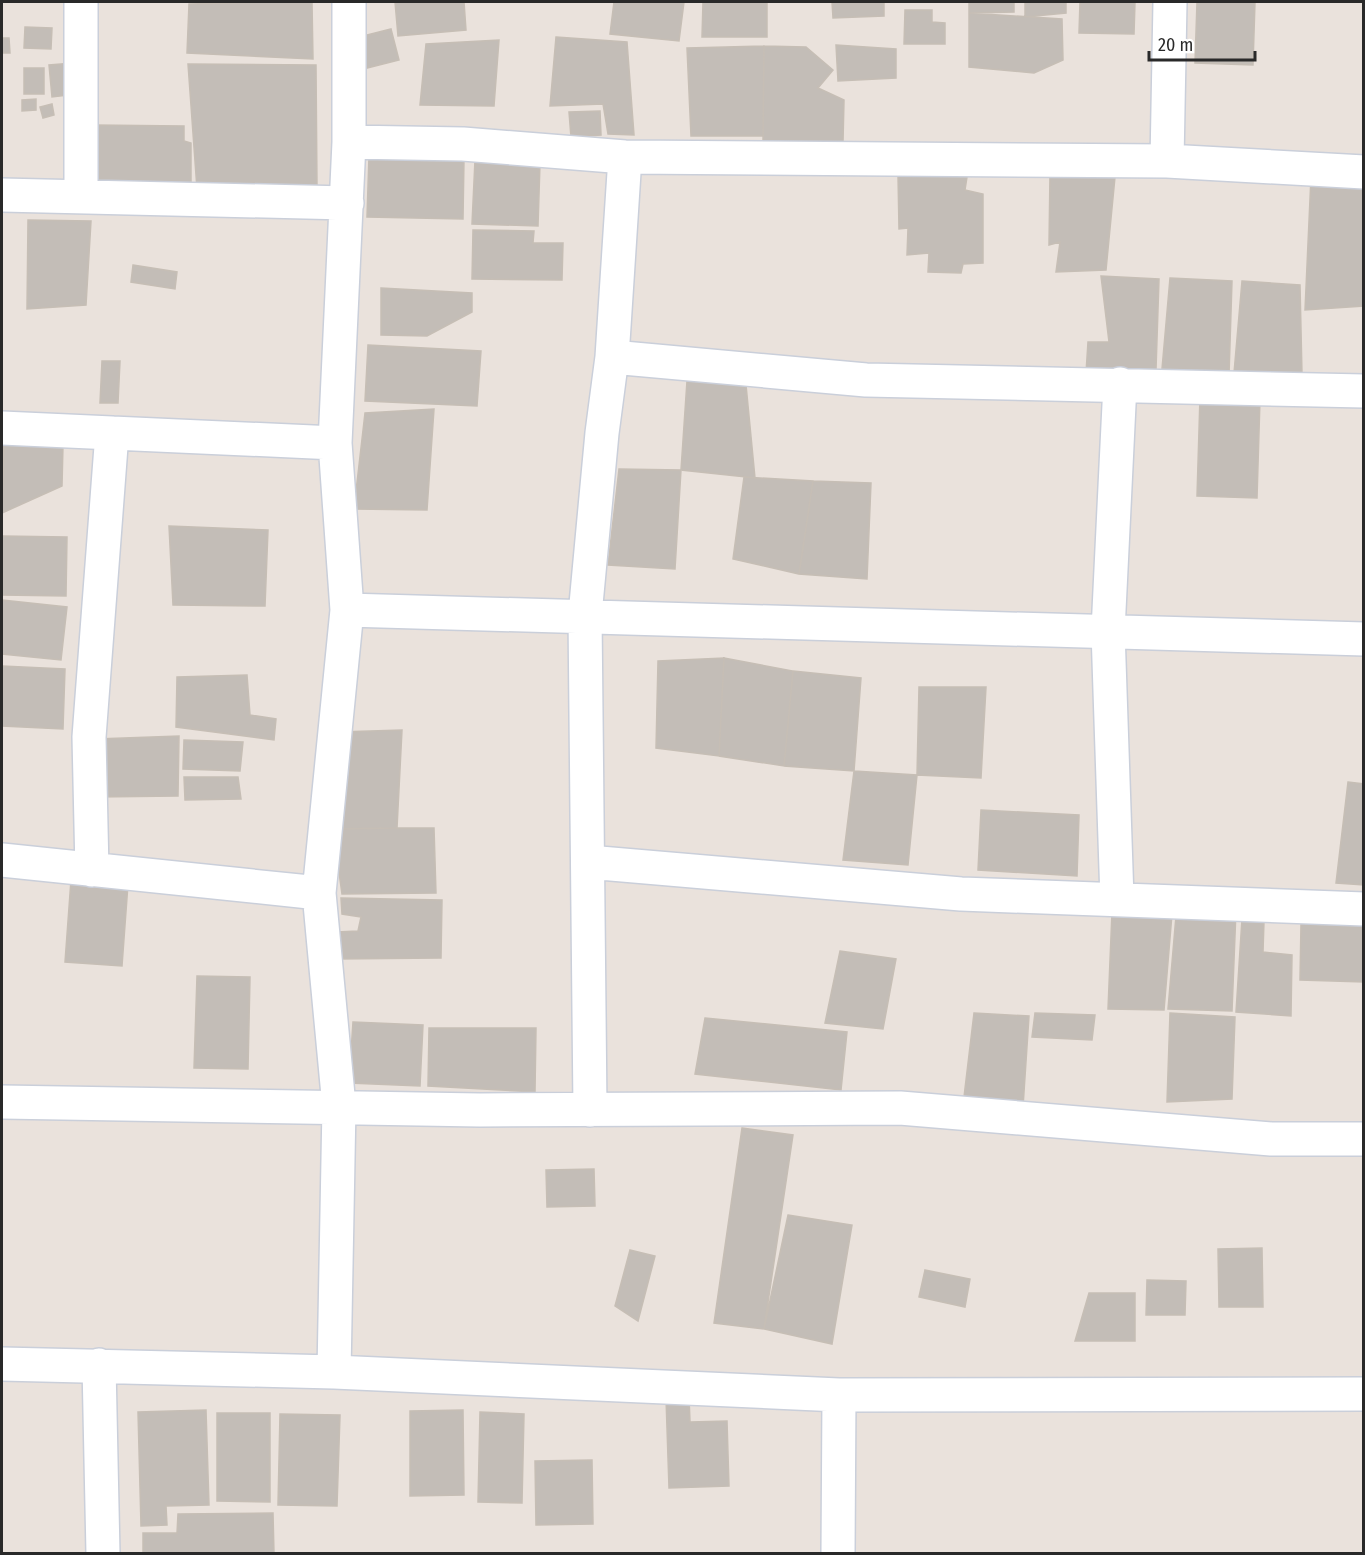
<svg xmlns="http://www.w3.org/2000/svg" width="1365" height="1555" font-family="'Fira Sans Condensed',sans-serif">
  <rect width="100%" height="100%" fill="#eae2dc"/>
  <!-- building -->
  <path fill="#c3bdb7" stroke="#c6beb5" stroke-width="1.5" d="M 263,2 L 312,2 L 313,59 L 187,53 L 189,4 Z
    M 395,2 L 464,2 L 466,30 L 398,36 Z
    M 614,2 L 684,2 L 679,41 L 610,34 Z
    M 703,2 L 767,2 L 767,37 L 702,37 Z
    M 832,2 L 884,2 L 884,16 L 833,18 Z
    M 969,2 L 1014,2 L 1014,12 L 969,13 Z
    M 1025,2 L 1066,2 L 1066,13 L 1025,17 Z
    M 1080,2 L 1135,2 L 1134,34 L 1079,33 Z
    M 1197,2 L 1255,2 L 1253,65 L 1195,63 Z
    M 905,10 L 932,10 L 932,22 L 945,23 L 945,44 L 904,44 Z
    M 969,13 L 1062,19 L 1063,60 L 1034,73 L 969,67 Z
    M 25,27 L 52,28 L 51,49 L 24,48 Z
    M 391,29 L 399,60 L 367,68 L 359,37 Z
    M 556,37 L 627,42 L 634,135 L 608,134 L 603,104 L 550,106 Z
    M 2,38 L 9,38 L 10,53 L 2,53 Z
    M 499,40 L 494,106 L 420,105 L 426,44 Z
    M 836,45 L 896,49 L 896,78 L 838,81 Z
    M 764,46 L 806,47 L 833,70 L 818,88 L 844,100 L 843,142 L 763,141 Z
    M 764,46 L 763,136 L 691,136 L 687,48 Z
    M 73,63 L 76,94 L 52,97 L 49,65 Z
    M 188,64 L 316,65 L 317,186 L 197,189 Z
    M 24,68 L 44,68 L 44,94 L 24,94 Z
    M 36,99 L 36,110 L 22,111 L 22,100 Z
    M 52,104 L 54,115 L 43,118 L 40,107 Z
    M 600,111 L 601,135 L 571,137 L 569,112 Z
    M 93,125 L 184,126 L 184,141 L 191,143 L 191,188 L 92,186 Z
    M 369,156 L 464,158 L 463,219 L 367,217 Z
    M 475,160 L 540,163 L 538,226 L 472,224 Z
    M 1050,174 L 1115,177 L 1106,270 L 1056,272 L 1060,242 L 1049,245 Z
    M 898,175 L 967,177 L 965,190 L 983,194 L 983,263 L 963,264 L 961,273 L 928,272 L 929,253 L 907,255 L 908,228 L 899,229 Z
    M 1311,177 L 1364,181 L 1364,306 L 1305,310 Z
    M 28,220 L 91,221 L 86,305 L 27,309 Z
    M 473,230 L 534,231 L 533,243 L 563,243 L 562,280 L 472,279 Z
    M 133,265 L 177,272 L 175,289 L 131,282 Z
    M 1101,276 L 1159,279 L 1156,369 L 1086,373 L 1088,342 L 1109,342 Z
    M 1170,278 L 1232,281 L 1229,375 L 1162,369 Z
    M 1242,281 L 1300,285 L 1302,375 L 1234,373 Z
    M 381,288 L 472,293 L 472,312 L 427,336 L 381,335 Z
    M 368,345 L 481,351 L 477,406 L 365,401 Z
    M 102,361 L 120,361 L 118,403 L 100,403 Z
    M 687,381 L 746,385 L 755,478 L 681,470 Z
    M 1200,397 L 1260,399 L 1257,498 L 1197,496 Z
    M 434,409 L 427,510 L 354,509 L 365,413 Z
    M 4,438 L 63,445 L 62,486 L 2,513 Z
    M 619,469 L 681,470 L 675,569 L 608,565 Z
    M 744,477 L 813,481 L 799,574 L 733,559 Z
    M 813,481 L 871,483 L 867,579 L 799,574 Z
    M 169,526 L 268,530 L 265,606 L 173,605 Z
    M 2,536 L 67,537 L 66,596 L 2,595 Z
    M 2,600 L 67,607 L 61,660 L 2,654 Z
    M 724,658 L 719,756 L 656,748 L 658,661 Z
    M 724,658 L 793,671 L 784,766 L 719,756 Z
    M 2,666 L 65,669 L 63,729 L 2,726 Z
    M 793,671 L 861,678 L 854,771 L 784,766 Z
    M 247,675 L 250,715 L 276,719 L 274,740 L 176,727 L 177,677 Z
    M 919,687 L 986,687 L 981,778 L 917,775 Z
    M 402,730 L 397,828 L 333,829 L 338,732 Z
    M 179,736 L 178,796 L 95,797 L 96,739 Z
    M 184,740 L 243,742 L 240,771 L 183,769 Z
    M 854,771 L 917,775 L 908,865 L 843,860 Z
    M 184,777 L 238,777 L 241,799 L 185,800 Z
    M 1348,782 L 1364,784 L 1364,885 L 1336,883 Z
    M 981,810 L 1079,815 L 1077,876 L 978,870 Z
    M 397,828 L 434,828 L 436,893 L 342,894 L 333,829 Z
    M 71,880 L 128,884 L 122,966 L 65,962 Z
    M 341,898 L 442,900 L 441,958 L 336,959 L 337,932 L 358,931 L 361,917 L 342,914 Z
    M 1236,910 L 1232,1011 L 1168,1009 L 1176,916 Z
    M 1112,912 L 1172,914 L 1164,1010 L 1108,1009 Z
    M 1242,919 L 1264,921 L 1263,952 L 1292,955 L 1291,1016 L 1236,1012 Z
    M 1301,924 L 1364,926 L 1364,982 L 1300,980 Z
    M 840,951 L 896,959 L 883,1029 L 825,1023 Z
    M 197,976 L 250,977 L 248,1069 L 194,1068 Z
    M 974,1013 L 1029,1016 L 1023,1107 L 964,1097 Z
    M 1035,1013 L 1095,1015 L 1092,1040 L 1032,1037 Z
    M 1170,1013 L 1235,1017 L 1232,1099 L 1167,1102 Z
    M 705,1018 L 847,1032 L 841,1090 L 695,1074 Z
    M 353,1022 L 423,1025 L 420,1086 L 349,1083 Z
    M 429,1028 L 536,1028 L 535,1092 L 428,1086 Z
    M 742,1128 L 793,1135 L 764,1329 L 714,1323 Z
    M 594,1169 L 595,1206 L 547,1207 L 546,1170 Z
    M 788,1215 L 852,1225 L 832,1344 L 764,1329 Z
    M 1262,1248 L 1263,1307 L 1219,1307 L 1218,1249 Z
    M 630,1250 L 655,1256 L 638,1321 L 615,1306 Z
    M 925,1270 L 970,1279 L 965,1307 L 919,1297 Z
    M 1147,1280 L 1186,1281 L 1185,1315 L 1146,1315 Z
    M 1089,1293 L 1135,1293 L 1135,1341 L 1075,1341 Z
    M 689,1397 L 690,1422 L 727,1421 L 729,1486 L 669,1488 L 666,1398 Z
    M 206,1410 L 209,1505 L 166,1506 L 167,1525 L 141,1526 L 138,1412 Z
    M 463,1410 L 464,1495 L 410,1496 L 410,1411 Z
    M 480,1412 L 524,1414 L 522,1503 L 478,1502 Z
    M 217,1413 L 270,1413 L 270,1502 L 217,1501 Z
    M 280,1414 L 340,1415 L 337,1506 L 278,1505 Z
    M 592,1460 L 593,1524 L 536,1525 L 535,1461 Z
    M 273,1513 L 274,1554 L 143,1554 L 143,1533 L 177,1533 L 178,1514 Z"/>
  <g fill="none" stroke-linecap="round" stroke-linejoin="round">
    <!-- street casing -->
    <g stroke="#cacfda" stroke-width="36">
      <path id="street" d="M 81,2 L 81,196
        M 349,142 L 463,144 L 625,157 L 1167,161 L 1364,172
        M 1167,161 L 1170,2
        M 2,195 L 347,203
        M 612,357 L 866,380 L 1364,391
        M 2,428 L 335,443
        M 347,610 L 1364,639
        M 2,860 L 319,893
        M 588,862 L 961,894 L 1364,909
        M 92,870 L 89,737 L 112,433
        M 1117,899 L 1108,631 L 1120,384
        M 2,1102 L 480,1110 L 900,1108 L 1271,1139 L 1364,1139
        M 590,1110 L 585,615 L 602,433 L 612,357 L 625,157
        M 2,1364 L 334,1372 L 839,1395 L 1364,1394
        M 99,1365 L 103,1554
        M 334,1372 L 339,1106 L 319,893 L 347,610 L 335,443 L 349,142 L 349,2
        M 838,1554 L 839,1395"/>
    </g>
    <!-- street -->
    <use href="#street" stroke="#fff" stroke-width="33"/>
  </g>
  <!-- border -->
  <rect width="1365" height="1555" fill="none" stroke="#292929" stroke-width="6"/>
  <!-- scale -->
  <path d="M1149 51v9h106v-9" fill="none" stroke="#292929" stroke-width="3"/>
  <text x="1158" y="51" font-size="18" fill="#292929" stroke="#ffffff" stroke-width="4.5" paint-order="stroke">20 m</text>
</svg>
